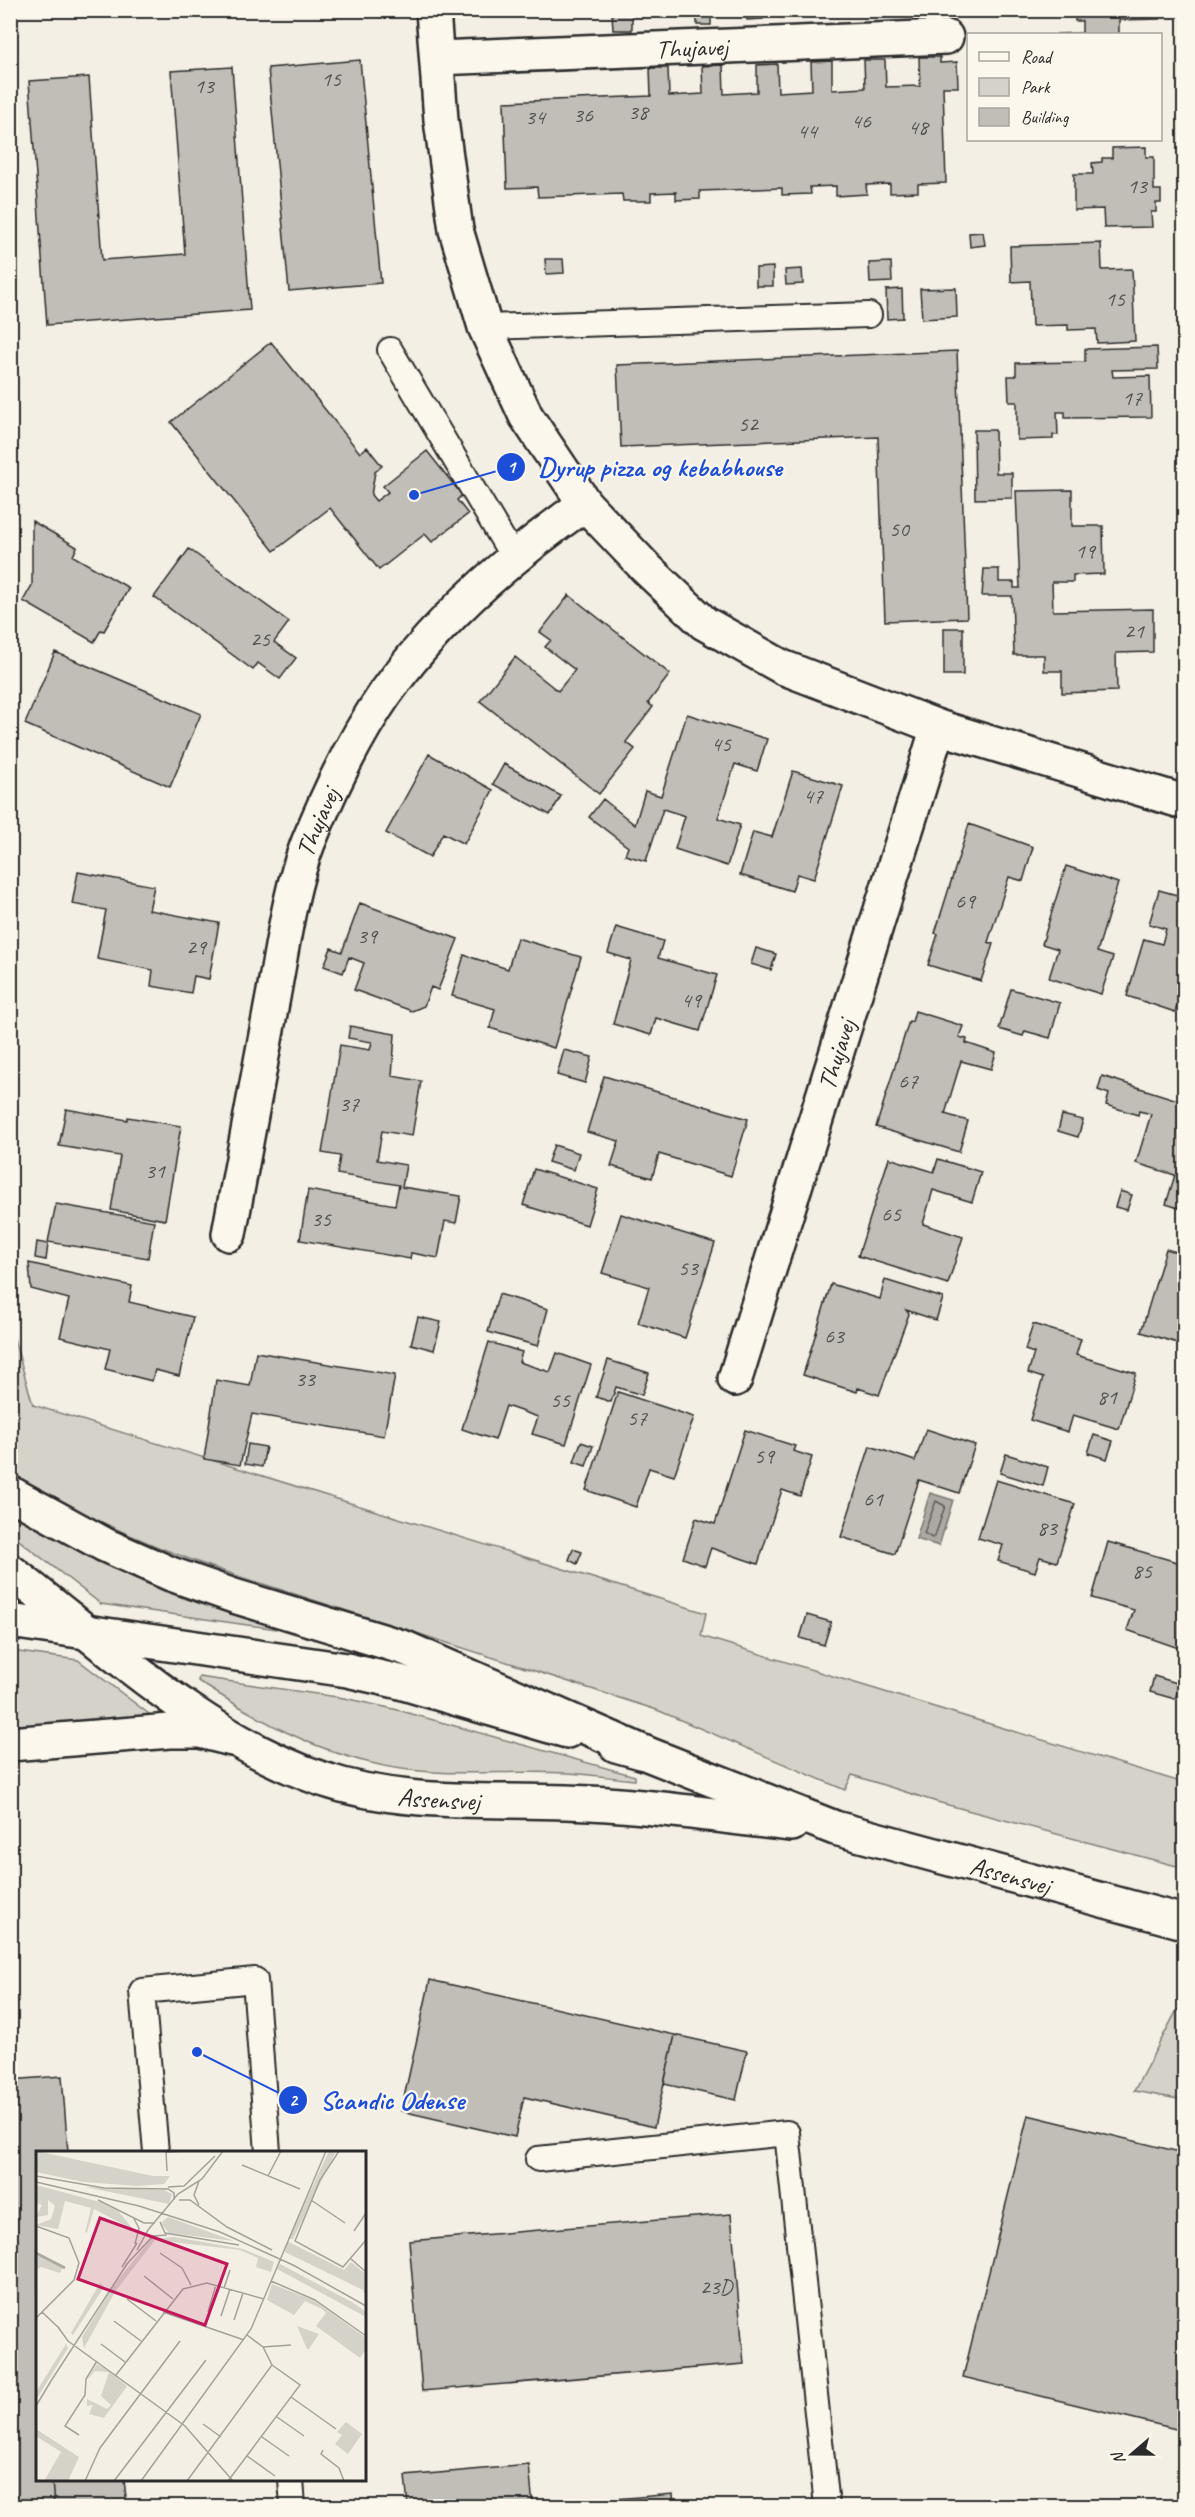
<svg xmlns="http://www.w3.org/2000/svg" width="1195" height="2517" font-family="Caveat,sans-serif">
  <rect width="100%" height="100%" fill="#f3efe4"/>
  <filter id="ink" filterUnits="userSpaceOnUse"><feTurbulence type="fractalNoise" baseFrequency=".0167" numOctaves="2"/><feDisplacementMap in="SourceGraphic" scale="12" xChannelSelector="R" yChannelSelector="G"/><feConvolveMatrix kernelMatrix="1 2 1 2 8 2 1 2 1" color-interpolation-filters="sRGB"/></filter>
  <g filter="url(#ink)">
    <!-- green -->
    <path fill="#d5d2c9" stroke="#807e7a" stroke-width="1.5" d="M 10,1325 L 33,1405 L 706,1613 L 701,1636 L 1184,1783 L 1184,1868 L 937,1802 L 852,1775 L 845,1790 L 657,1710 L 238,1576 C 158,1550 82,1517 11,1473 Z
      M 10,1510 L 277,1625 L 276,1629 L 101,1604 L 11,1534 Z
      M 11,1651 L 78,1660 L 149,1714 L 148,1718 L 11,1728 Z
      M 199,1677 L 344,1698 L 394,1709 L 635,1776 L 635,1780 C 612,1778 589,1774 567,1773 C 506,1770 444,1778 384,1766 C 315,1752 257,1719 198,1681 Z
      M 1177,2010 L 1184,2012 L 1184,2100 L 1134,2091 Z"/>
    <!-- water -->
    <path fill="#aca9a2" stroke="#787772" stroke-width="1.5" d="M 930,1493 L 953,1500 L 939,1546 L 916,1539 Z"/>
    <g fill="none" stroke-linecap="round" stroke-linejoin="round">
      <!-- shore -->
      <path stroke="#5f5d5b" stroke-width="1.5" d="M 936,1501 L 945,1506 L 935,1536 L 932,1538 L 924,1533 Z"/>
    </g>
    <!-- building -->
    <path fill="#c0beb6" stroke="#2b2b2b" stroke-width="1.5" d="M 746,10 L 762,10 L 763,19 L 747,20 Z
      M 1075,10 L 1160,10 L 1160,19 L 1119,20 L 1119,34 L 1056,34 L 1082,33 L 1082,21 L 1075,21 Z
      M 612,13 L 632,13 L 632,30 L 613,30 Z
      M 697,16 L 711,16 L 711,25 L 697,25 Z
      M 919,57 L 940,57 L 940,63 L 957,62 L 958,87 L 943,87 L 946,183 L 918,184 L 918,192 L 890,193 L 890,184 L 866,185 L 867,194 L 836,196 L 836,186 L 810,187 L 811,194 L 782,195 L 782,188 L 700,191 L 700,199 L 676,200 L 676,192 L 651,193 L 651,201 L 623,201 L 622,194 L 538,197 L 537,187 L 507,188 L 504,102 L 651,96 L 650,68 L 668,68 L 669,96 L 703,94 L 702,66 L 723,65 L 724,94 L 757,92 L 757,65 L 777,64 L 778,92 L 812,90 L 811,62 L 832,61 L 832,90 L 865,88 L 864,60 L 885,60 L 886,87 L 920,86 Z
      M 360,60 L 381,283 L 289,291 L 268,68 Z
      M 232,67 L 250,310 L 47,325 L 29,81 L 89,77 L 102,260 L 185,254 L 171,71 Z
      M 1146,147 L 1146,157 L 1154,157 L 1154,190 L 1161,190 L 1161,203 L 1156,203 L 1156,212 L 1151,212 L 1152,227 L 1104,228 L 1103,209 L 1074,210 L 1074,174 L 1093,174 L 1092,163 L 1102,162 L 1102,158 L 1112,158 L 1112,148 Z
      M 983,232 L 985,245 L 970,247 L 969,233 Z
      M 1101,243 L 1102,270 L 1132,269 L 1135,341 L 1097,343 L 1096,329 L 1068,330 L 1068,325 L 1032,326 L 1030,281 L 1011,282 L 1010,246 Z
      M 545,259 L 563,259 L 564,273 L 546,274 Z
      M 891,262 L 892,282 L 870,283 L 869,263 Z
      M 773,267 L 773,286 L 756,286 L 756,268 Z
      M 802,269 L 803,284 L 786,285 L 785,270 Z
      M 956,288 L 957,317 L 922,319 L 920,289 Z
      M 902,289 L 903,318 L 887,319 L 886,290 Z
      M 271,342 L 360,453 L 367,447 L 382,466 L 375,472 L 371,495 L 376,501 L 388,492 L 383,486 L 427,451 L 462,495 L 457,500 L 468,514 L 432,542 L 425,534 L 379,570 L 330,508 L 274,551 L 171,422 Z
      M 1157,347 L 1158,369 L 1112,370 L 1113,377 L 1150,376 L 1151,417 L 1065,418 L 1065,412 L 1057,412 L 1058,435 L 1053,435 L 1053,439 L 1017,440 L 1017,402 L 1009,402 L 1008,376 L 1016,376 L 1016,363 L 1085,362 L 1085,349 Z
      M 957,351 L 967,618 L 885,621 L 878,437 L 621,447 L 617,365 Z
      M 974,430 L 995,430 L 996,473 L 1012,473 L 1012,498 L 975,499 Z
      M 1072,490 L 1072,526 L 1103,526 L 1104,574 L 1073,575 L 1073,582 L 1052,582 L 1053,611 L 1153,609 L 1153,652 L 1116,653 L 1117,691 L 1062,693 L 1062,671 L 1044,671 L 1044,655 L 1014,655 L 1012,596 L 982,596 L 984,569 L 999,569 L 999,582 L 1014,582 L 1014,588 L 1020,588 L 1016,491 Z
      M 32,521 L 77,547 L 73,556 L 129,588 L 104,631 L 101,630 L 94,642 L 23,601 L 32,585 Z
      M 189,549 L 289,622 L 274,642 L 296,658 L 280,679 L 258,663 L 253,670 L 154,597 Z
      M 569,595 L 670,674 L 648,703 L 653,707 L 626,742 L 635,749 L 599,794 L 480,701 L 515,657 L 558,691 L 575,670 L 545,647 L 551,640 L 540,632 Z
      M 944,628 L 963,628 L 963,675 L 944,675 Z
      M 55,652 L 201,714 L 170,787 L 25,724 Z
      M 687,714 L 767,739 L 757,771 L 735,764 L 718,818 L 740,825 L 727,866 L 675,849 L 685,816 L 663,809 L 646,861 L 625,855 L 628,847 L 589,817 L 603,799 L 635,825 L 645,791 L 661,796 Z
      M 429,754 L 493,790 L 464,844 L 443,833 L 430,857 L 386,833 Z
      M 504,764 L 561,796 L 550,815 L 493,784 Z
      M 793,771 L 843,786 L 814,879 L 797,874 L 792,891 L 740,875 L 753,832 L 772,837 Z
      M 969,824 L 1033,847 L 1023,881 L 1009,877 L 988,942 L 993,944 L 981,981 L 928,965 L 938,934 L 935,933 Z
      M 1066,866 L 1118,883 L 1097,952 L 1113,957 L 1101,994 L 1049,978 L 1058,949 L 1042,944 Z
      M 78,872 L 154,886 L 149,910 L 219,923 L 209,979 L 194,976 L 191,993 L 151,986 L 153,970 L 97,959 L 106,910 L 72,904 Z
      M 1159,890 L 1177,895 L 1178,891 L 1184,893 L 1184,1005 L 1178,1003 L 1175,1012 L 1127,996 L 1144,939 L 1162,944 L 1166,929 L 1149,924 Z
      M 360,903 L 458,939 L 438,990 L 431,987 L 424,1006 L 412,1011 L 354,990 L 364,963 L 349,957 L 343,973 L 324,966 L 331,948 L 342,952 Z
      M 616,927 L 663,941 L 658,958 L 717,975 L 700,1031 L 656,1018 L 651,1035 L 613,1024 L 631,960 L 608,953 Z
      M 517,938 L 581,957 L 554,1048 L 490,1028 L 495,1009 L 452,996 L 464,955 L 508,969 Z
      M 756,948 L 776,954 L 771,970 L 751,964 Z
      M 1011,989 L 1060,1003 L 1050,1038 L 1025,1031 L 1023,1036 L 999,1029 Z
      M 915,1011 L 963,1026 L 959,1037 L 967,1039 L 966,1043 L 996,1053 L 991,1069 L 961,1061 L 945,1114 L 968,1121 L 959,1152 L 876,1127 L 909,1021 L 912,1022 Z
      M 350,1026 L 395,1034 L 392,1076 L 421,1081 L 412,1136 L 382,1131 L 377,1160 L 406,1165 L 402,1187 L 461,1196 L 456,1223 L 445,1221 L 438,1258 L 411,1253 L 410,1259 L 300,1240 L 308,1190 L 395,1205 L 399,1185 L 337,1174 L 340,1156 L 322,1153 L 340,1045 L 370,1050 L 372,1042 L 348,1038 Z
      M 564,1050 L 592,1057 L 585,1083 L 557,1075 Z
      M 604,1076 L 748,1119 L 731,1176 L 659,1154 L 652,1178 L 611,1166 L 619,1141 L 587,1132 Z
      M 1102,1076 L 1184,1102 L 1180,1119 L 1184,1121 L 1184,1210 L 1166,1204 L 1175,1175 L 1136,1163 L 1151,1114 L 1139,1111 L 1138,1115 L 1106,1105 L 1109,1094 L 1098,1090 Z
      M 66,1109 L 127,1120 L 128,1117 L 181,1126 L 165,1220 L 111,1210 L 120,1156 L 59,1146 Z
      M 1062,1115 L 1083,1120 L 1078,1137 L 1058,1131 Z
      M 554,1145 L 579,1153 L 574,1170 L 548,1162 Z
      M 889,1158 L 934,1172 L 938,1159 L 981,1172 L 972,1202 L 933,1190 L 923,1224 L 963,1237 L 948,1284 L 858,1256 Z
      M 534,1169 L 598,1189 L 587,1225 L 523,1205 Z
      M 1120,1191 L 1132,1195 L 1127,1210 L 1115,1207 Z
      M 56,1204 L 154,1221 L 148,1258 L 48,1242 Z
      M 621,1214 L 715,1243 L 685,1338 L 638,1323 L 649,1287 L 602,1273 Z
      M 1180,1235 L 1184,1236 L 1184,1244 L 1178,1242 Z
      M 37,1242 L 48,1244 L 46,1260 L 35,1258 Z
      M 1166,1249 L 1184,1254 L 1184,1345 L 1141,1332 Z
      M 29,1263 L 132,1286 L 129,1302 L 193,1317 L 179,1376 L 155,1370 L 152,1381 L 105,1369 L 110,1349 L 60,1337 L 69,1299 L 31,1289 Z
      M 885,1280 L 943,1298 L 936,1320 L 906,1310 L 909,1314 L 879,1395 L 858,1388 L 857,1392 L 803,1375 L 831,1284 L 880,1299 Z
      M 499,1294 L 548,1309 L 538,1346 L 488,1332 Z
      M 418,1317 L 441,1322 L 434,1350 L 411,1344 Z
      M 1033,1324 L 1081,1339 L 1076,1355 L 1136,1373 L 1119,1429 L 1073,1415 L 1068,1432 L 1030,1420 L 1043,1378 L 1028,1373 L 1034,1353 L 1025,1350 Z
      M 489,1342 L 522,1352 L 519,1362 L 550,1372 L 557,1353 L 591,1365 L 566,1444 L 532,1434 L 538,1417 L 506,1406 L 495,1440 L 462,1429 Z
      M 256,1352 L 395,1375 L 384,1436 L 252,1414 L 240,1465 L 204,1459 L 216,1380 L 250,1386 Z
      M 608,1360 L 649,1373 L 642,1395 L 616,1387 L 611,1402 L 596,1397 Z
      M 618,1392 L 694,1417 L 674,1476 L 649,1468 L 636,1507 L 586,1490 Z
      M 926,1429 L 975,1445 L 959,1493 L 919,1480 L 895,1554 L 841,1537 L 870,1446 L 915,1461 Z
      M 745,1430 L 795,1446 L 793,1451 L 812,1457 L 800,1496 L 782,1490 L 758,1564 L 711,1548 L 705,1566 L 683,1558 L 696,1518 L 715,1524 Z
      M 1094,1435 L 1113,1441 L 1107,1459 L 1088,1453 Z
      M 581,1442 L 593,1446 L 586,1466 L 574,1462 Z
      M 248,1444 L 266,1447 L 262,1467 L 245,1464 Z
      M 1006,1454 L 1048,1467 L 1043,1486 L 1000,1473 Z
      M 996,1480 L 1075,1504 L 1057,1562 L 1040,1557 L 1035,1572 L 998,1561 L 1003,1545 L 978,1538 Z
      M 1108,1542 L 1184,1564 L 1178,1590 L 1184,1593 L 1184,1650 L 1127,1630 L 1134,1610 L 1092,1598 Z
      M 573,1549 L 582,1552 L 577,1564 L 569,1560 Z
      M 807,1615 L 831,1622 L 824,1645 L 800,1638 Z
      M 1154,1676 L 1180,1684 L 1175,1699 L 1150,1692 Z
      M 430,1980 L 675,2035 L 654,2127 L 524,2097 L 515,2137 L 401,2111 Z
      M 675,2035 L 747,2051 L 736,2100 L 664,2084 Z
      M 62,2076 L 68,2152 L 38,2152 L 38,2480 L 52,2480 L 54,2506 L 10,2506 L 10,2080 Z
      M 1028,2115 L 1184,2153 L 1184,2431 L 963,2377 Z
      M 731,2214 L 744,2364 L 422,2391 L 409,2241 Z
      M 529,2465 L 533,2506 L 408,2506 L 405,2476 Z
      M 52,2480 L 124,2480 L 127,2506 L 54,2506 Z
      M 673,2494 L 674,2506 L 616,2506 L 616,2499 Z"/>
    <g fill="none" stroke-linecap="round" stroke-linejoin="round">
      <!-- lane casing -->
      <g stroke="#2b2b2b" stroke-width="28">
        <path id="lane" d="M 485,327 L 869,315
          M 390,350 L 515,560
          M 156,2152 L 142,1991 L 255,1980 L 268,2152
          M 538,2159 L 787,2133 L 827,2506
          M 291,2480 L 293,2506"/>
      </g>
      <!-- street casing -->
      <g stroke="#2b2b2b" stroke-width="38">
        <g id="street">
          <path d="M 433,10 L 441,120 L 456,230 L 485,327 L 526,416 L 585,504 L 646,568 L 704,623 L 782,667 L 938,727 L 1184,802"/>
          <path id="s1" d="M 437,58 L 946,37"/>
          <path id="s2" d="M 229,1234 C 243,1155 258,1076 273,997 C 282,949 290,889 308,843 C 328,794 355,737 385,694 C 437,620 511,556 585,504"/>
          <path id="s3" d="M 735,1379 L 938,727"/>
        </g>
      </g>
      <!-- secondary casing -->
      <g stroke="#2b2b2b" stroke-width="38">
        <g id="secondary">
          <path id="s4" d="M 10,1571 C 107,1646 206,1740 322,1779 C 402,1806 483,1799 566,1802 C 641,1804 717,1816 792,1824"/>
          <path d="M 10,1621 L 347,1670 L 400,1682 L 567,1731"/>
          <path id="s5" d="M 616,1745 L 645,1753 L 835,1828 L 1184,1922"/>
        </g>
      </g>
      <!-- highway casing -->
      <g stroke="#2b2b2b" stroke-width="38">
        <path id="highway" d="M 10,1493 L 105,1545 L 171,1574 L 234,1596 L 405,1648 L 645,1753
          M 10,1744 L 170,1731 L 200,1731 L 232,1739"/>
      </g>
      <!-- lane -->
      <use href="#lane" stroke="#fbf7ec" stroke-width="24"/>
      <!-- street -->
      <use href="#street" stroke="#fbf7ec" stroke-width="33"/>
      <!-- secondary -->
      <use href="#secondary" stroke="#fbf7ec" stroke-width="33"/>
      <!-- highway -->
      <use href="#highway" stroke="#fbf7ec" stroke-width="33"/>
    </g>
  </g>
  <g text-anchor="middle" stroke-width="4.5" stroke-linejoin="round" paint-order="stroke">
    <!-- number labels -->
    <g font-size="22" fill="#50504e">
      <text x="331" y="86">15</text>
      <text x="204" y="93">13</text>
      <text x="638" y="119">38</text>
      <text x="583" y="122">36</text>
      <text x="535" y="124">34</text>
      <text x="861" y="128">46</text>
      <text x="918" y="134">48</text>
      <text x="807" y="138">44</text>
      <text x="1137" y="193">13</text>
      <text x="1115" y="306">15</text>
      <text x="1132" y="405">17</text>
      <text x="748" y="431">52</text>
      <text x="899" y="536">50</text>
      <text x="1085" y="558">19</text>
      <text x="1134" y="638">21</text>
      <text x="260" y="646">25</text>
      <text x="721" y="751">45</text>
      <text x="813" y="803">47</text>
      <text x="965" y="908">69</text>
      <text x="367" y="943">39</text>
      <text x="196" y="954">29</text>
      <text x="691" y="1007">49</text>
      <text x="908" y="1088">67</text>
      <text x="349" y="1111">37</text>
      <text x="155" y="1178">31</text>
      <text x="891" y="1221">65</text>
      <text x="321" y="1226">35</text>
      <text x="688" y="1275">53</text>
      <text x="834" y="1343">63</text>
      <text x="305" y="1386">33</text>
      <text x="1107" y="1404">81</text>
      <text x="560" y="1407">55</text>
      <text x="637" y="1425">57</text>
      <text x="764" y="1463">59</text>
      <text x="873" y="1506">61</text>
      <text x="1047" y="1535">83</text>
      <text x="1142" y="1578">85</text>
      <text x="716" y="2294">23D</text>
    </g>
    <!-- street labels -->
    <g font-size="26" fill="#2b2b2b" stroke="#fbf7ec">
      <text dy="9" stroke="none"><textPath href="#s1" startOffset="255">Thujavej</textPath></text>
      <text dy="9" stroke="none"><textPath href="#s2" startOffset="422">Thujavej</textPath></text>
      <text dy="9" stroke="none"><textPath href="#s3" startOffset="340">Thujavej</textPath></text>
      <text dy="9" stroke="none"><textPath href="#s4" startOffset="496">Assensvej</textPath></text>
      <text dy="9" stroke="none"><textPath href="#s5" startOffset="416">Assensvej</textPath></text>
    </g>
  </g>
  <!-- overview -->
  <g transform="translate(36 2151)">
    <rect width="330" height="330" fill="#f3efe4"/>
    <path d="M 0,0 L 117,25 L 134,25 L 128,33 L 101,35 L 47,31 L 0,21 ZM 293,0 L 300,0 L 257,88 L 252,88 ZM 0,34 L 64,51 L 82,60 L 98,79 L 58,58 L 51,81 L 49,82 L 55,57 L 29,50 L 22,78 L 0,74 L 15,68 L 19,55 L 12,49 L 12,64 L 0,66 L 6,54 L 0,52 ZM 49,36 L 128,39 L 136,43 L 133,53 ZM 132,66 L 198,90 L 133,82 L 125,72 ZM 138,86 L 207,98 L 238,111 L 235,121 L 220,116 L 222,107 L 204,99 L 119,89 L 79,141 L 48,197 L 46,186 L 77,135 L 115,88 ZM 251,90 L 308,119 L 315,111 L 330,123 L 330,147 L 327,139 L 249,101 ZM 0,103 L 27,116 L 24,122 L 5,116 L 0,119 ZM 244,113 L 316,151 L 330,161 L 330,166 L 241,118 ZM 64,132 L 68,136 L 37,184 L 35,182 ZM 236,133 L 279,150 L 330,187 L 330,198 L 324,207 L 280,175 L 290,162 L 286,158 L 269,150 L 258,164 L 231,149 ZM 261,175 L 283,183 L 273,198 L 271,198 ZM 30,193 L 32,197 L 0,249 L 0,241 ZM 61,213 L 74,221 L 91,235 L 68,267 L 53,263 L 57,254 L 51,255 L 51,248 L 71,258 L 75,254 L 65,245 L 73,221 L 59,220 L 51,229 ZM 310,271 L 326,283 L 312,303 L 299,293 L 306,284 L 301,281 ZM 0,278 L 43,306 L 32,330 L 8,330 L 25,301 L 0,285 Z" fill="#d5d2c9"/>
    <path fill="none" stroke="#aca9a2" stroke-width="3" d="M 0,102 L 29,117"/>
    <path fill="none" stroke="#a3a19a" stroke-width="1.5" d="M 130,0 L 131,20M 303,0 L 284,29 L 259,90 L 307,116 L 330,89M 130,1 L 148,0M 206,14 L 264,38M 0,25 L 68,37 L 132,38 L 138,42 L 138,49M 232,25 L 245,0M 163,30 L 158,44 L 163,54M 0,31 L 103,55 L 184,81 L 257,114 L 330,155M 132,36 L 148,35 L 179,5M 62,49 L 108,72 L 119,72M 143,49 L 154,49 L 191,76 L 236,99M 275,49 L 309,72M 98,68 L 103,77 L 99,93M 124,71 L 129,82 L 203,94M 0,75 L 33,87 L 43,112 L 38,129 L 0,167M 318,80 L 330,62M 101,99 L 112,79 L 142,43 L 166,28 L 187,0M 124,102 L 146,117 L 155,134M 315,108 L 330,121M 90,114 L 117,85 L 131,84M 86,116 L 101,92M 108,125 L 137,148M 235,130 L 279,149 L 330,185M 188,137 L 194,119M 91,148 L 120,170M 6,161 L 24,178M 127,161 L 208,189M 172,161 L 180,134M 185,165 L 194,138M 198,169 L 207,142M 78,170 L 105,190M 22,176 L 32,190 L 149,275 L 197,330M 65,193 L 89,211M 227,196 L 255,194M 80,224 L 147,138 L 171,132 L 228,148M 13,233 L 91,113M 255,246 L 300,278M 0,255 L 15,230M 241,266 L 268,285M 167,273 L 185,286M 43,284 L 29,275 L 49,244 L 50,228 L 61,210M 226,286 L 253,305M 287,299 L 285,303 L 303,317 L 308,330M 211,305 L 239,325M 49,330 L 64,297 L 144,190M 78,330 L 170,209M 105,330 L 215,178 L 290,0M 151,330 L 236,214 L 227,196 L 211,184M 192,330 L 264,234 L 236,214"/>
    <path fill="#c2185b" fill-opacity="0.15" stroke="#c2185b" stroke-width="3" d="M 64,67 L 191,113 L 169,174 L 42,128 Z"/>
    <rect width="330" height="330" fill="none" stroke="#2b2b2b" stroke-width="3"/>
  </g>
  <!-- callouts -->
  <path fill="none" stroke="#1d4ed8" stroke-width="2" d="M414 495L511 467M197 2052L293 2100"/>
  <g fill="#1d4ed8" stroke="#fbf7ec" stroke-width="2">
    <circle cx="414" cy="495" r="6"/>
    <circle cx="197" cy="2052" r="6"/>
    <circle cx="511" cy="467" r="15"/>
    <circle cx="293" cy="2100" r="15"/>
  </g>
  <g font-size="18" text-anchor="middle" font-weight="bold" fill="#fff">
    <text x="511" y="473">1</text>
    <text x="293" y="2106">2</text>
  </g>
  <g font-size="27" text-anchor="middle" font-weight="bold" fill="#1d4ed8" stroke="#fbf7ec" stroke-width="4.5" stroke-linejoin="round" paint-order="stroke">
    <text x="660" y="476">Dyrup pizza og kebabhouse</text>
    <text x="392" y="2109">Scandic Odense</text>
  </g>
  <!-- margin -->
  <rect width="1195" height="2517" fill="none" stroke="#fbf7ec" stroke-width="36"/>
  <rect x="18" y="18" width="1159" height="2481" fill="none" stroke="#2b2b2b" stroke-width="2" filter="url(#ink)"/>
  <!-- legend -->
  <rect x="967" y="33" width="195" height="108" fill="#fbf7ec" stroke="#a8a59f" stroke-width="1.5"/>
  <rect x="979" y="52" width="30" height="9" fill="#fbf7ec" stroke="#a8a59f" stroke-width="1.5"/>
  <text x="1021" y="63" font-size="18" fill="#2b2b2b">Road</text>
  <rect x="979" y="78" width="30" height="18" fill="#d5d2c9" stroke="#a8a59f" stroke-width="1.5"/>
  <text x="1021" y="93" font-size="18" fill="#2b2b2b">Park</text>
  <rect x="979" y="108" width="30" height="18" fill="#c0beb6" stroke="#a8a59f" stroke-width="1.5"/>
  <text x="1021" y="123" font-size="18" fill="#2b2b2b">Building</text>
  <!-- north arrow -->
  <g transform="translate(1132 2454) rotate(250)" stroke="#fbf7ec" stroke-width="4.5" paint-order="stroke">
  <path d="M0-4.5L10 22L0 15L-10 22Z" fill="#2b2b2b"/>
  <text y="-9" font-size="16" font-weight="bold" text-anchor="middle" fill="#2b2b2b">N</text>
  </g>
</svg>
